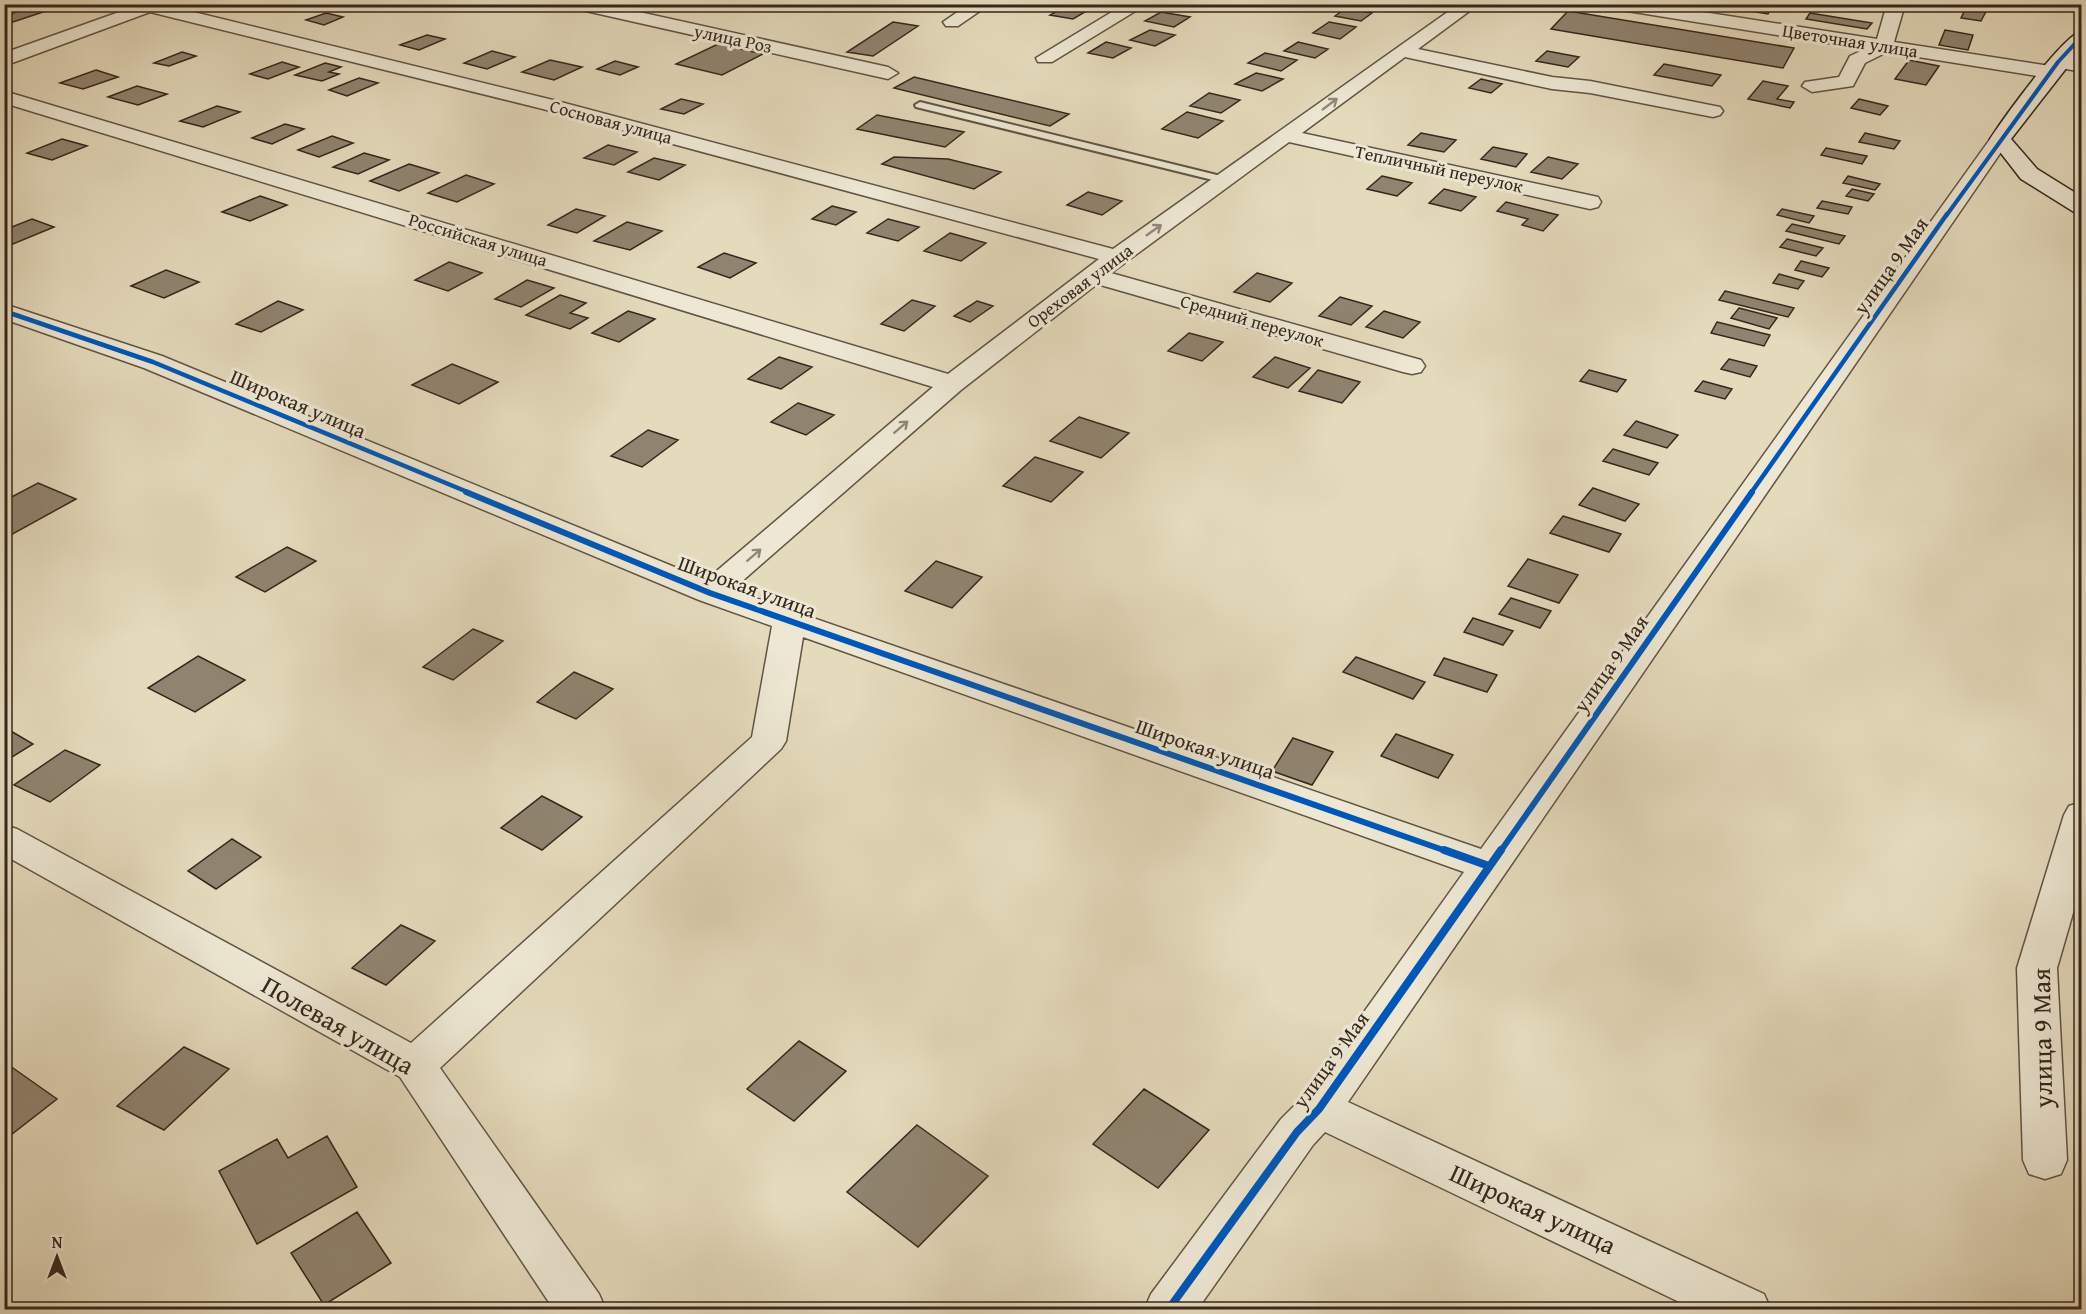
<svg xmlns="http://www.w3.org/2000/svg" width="2086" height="1314" font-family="'Gentium Book Plus',serif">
  <rect width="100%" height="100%" fill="#e4dabc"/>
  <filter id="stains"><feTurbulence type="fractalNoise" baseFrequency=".00333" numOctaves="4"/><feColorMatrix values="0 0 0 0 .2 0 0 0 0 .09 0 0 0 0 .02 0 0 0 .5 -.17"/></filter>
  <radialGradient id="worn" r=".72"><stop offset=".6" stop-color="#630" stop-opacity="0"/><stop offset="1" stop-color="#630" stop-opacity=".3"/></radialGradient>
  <!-- building -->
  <path fill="#908470" stroke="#35271d" stroke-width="1.5" d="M 1708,4 L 1774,4 L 1768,14 Z
    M 1968,4 L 1989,6 L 1981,21 L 1961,18 Z
    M 29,8 L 43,12 L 13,22 L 4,20 L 4,16 Z
    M 1062,8 L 1085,12 L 1073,19 L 1050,15 Z
    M 1346,8 L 1372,13 L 1361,21 L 1335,16 Z
    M 1568,11 L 1794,48 L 1783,68 L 1551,29 Z
    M 1161,12 L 1190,17 L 1174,27 L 1145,21 Z
    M 326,13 L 343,17 L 324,25 L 306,20 Z
    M 1810,13 L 1872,23 L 1867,29 L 1806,19 Z
    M 893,22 L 918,26 L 873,56 L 847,52 Z
    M 1329,22 L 1356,27 L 1340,39 L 1313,33 Z
    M 1150,30 L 1175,35 L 1155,46 L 1130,40 Z
    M 1945,30 L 1973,35 L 1968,50 L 1939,45 Z
    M 427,35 L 445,39 L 419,50 L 400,45 Z
    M 1106,42 L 1131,48 L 1113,58 L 1088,53 Z
    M 1298,42 L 1328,49 L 1315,58 L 1284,51 Z
    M 718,44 L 763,54 L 722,75 L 676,64 Z
    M 492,51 L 515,57 L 487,69 L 464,63 Z
    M 1547,51 L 1579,57 L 1568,67 L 1536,61 Z
    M 182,52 L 196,56 L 169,66 L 154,63 Z
    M 1265,53 L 1297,60 L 1281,71 L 1248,63 Z
    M 550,60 L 582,67 L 554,80 L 522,72 Z
    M 1909,60 L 1939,66 L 1926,85 L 1895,79 Z
    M 615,61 L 638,67 L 620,75 L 597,69 Z
    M 282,62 L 299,67 L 268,79 L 250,74 Z
    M 325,63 L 341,67 L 329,72 L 339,74 L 322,81 L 295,75 Z
    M 1664,64 L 1721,75 L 1712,86 L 1654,75 Z
    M 96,70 L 118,77 L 83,89 L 60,83 Z
    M 1256,73 L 1283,79 L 1262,91 L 1235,84 Z
    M 914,77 L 1069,114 L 1050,126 L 894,88 Z
    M 359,78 L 378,83 L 347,96 L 329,90 Z
    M 1481,79 L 1502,84 L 1491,93 L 1469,88 Z
    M 1763,81 L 1788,86 L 1777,99 L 1794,102 L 1790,108 L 1748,99 Z
    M 137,86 L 167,94 L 138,105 L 108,97 Z
    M 1209,93 L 1240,100 L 1221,113 L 1190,106 Z
    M 681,99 L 703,104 L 684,114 L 661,109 Z
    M 1859,99 L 1888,106 L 1880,115 L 1851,108 Z
    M 217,106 L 240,112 L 203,127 L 180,121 Z
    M 1187,112 L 1223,121 L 1198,138 L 1162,129 Z
    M 877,115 L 964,132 L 945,147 L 857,129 Z
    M 285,124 L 304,129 L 272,144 L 252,138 Z
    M 1421,133 L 1456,140 L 1444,152 L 1408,145 Z
    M 1865,133 L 1900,141 L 1894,149 L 1859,142 Z
    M 332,136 L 353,143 L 319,157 L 298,150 Z
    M 62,139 L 87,146 L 52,160 L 27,153 Z
    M 608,145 L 637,152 L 614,165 L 584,158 Z
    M 1493,147 L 1527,154 L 1516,167 L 1481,159 Z
    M 1826,148 L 1867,156 L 1862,164 L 1821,155 Z
    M 364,153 L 389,160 L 358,174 L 333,167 Z
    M 894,157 L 948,159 L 1001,172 L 974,189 L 882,164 Z
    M 1548,157 L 1578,164 L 1562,179 L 1531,172 Z
    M 654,158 L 685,165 L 659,180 L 628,172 Z
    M 409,164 L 439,173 L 399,191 L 370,181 Z
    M 466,175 L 494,184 L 457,202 L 428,193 Z
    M 1382,176 L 1412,183 L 1397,196 L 1367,189 Z
    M 1848,176 L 1880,184 L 1875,190 L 1843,183 Z
    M 1444,189 L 1476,197 L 1461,211 L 1429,203 Z
    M 1852,189 L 1874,194 L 1868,201 L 1846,196 Z
    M 1088,192 L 1122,201 L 1102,215 L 1067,205 Z
    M 260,196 L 287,205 L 250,221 L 222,212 Z
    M 1822,201 L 1852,207 L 1848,214 L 1817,208 Z
    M 1506,202 L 1558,215 L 1543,231 L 1522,225 L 1528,219 L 1497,211 Z
    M 832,206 L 856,212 L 836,225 L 812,219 Z
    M 576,209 L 605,216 L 577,233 L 548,225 Z
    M 1782,209 L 1814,216 L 1809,223 L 1777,215 Z
    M 32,219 L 54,227 L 13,244 L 4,241 L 4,230 Z
    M 888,219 L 919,227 L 898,241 L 867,233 Z
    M 627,222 L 662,231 L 630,250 L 594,241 Z
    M 1792,224 L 1845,236 L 1839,244 L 1786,231 Z
    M 950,233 L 986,243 L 961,261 L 924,251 Z
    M 1787,239 L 1823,248 L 1816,256 L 1780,247 Z
    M 724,253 L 756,263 L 730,278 L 698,267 Z
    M 1801,261 L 1829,268 L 1822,277 L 1795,270 Z
    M 449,262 L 482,273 L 448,291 L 415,280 Z
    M 166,270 L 199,282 L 164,298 L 131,286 Z
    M 1257,273 L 1292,283 L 1270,302 L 1234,292 Z
    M 1779,274 L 1804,281 L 1798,289 L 1773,283 Z
    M 527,280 L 554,288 L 521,307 L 495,299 Z
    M 1725,291 L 1794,308 L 1788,317 L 1719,300 Z
    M 560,295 L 586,303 L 570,313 L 588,318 L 570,329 L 526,315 Z
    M 1340,297 L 1372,306 L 1351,325 L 1319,316 Z
    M 912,300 L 935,306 L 904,331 L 881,324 Z
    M 278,301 L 303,310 L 261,332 L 236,324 Z
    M 977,301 L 993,306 L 970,322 L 954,316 Z
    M 1739,308 L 1777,318 L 1769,329 L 1731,318 Z
    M 628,311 L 655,319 L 619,342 L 592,333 Z
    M 1384,311 L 1420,322 L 1403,338 L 1366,327 Z
    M 1717,322 L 1770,335 L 1764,346 L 1711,333 Z
    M 1189,333 L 1223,342 L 1202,361 L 1168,351 Z
    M 779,357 L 812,367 L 781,389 L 748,379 Z
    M 1275,357 L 1310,368 L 1288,388 L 1253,377 Z
    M 1729,359 L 1757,366 L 1750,377 L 1721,369 Z
    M 452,364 L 498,382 L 459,404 L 412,385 Z
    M 1318,370 L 1360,382 L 1342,403 L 1299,391 Z
    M 1589,370 L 1626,380 L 1617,392 L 1580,381 Z
    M 1703,381 L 1732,389 L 1725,399 L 1695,391 Z
    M 798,403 L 834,415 L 806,435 L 771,422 Z
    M 1079,417 L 1129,433 L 1101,458 L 1050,441 Z
    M 1636,421 L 1678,435 L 1667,448 L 1624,435 Z
    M 648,430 L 678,440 L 642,467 L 611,456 Z
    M 1613,449 L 1658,463 L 1649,475 L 1603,461 Z
    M 1035,457 L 1083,472 L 1051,502 L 1003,486 Z
    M 38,483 L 76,499 L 9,536 L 4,534 L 4,501 Z
    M 1593,488 L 1639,504 L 1625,521 L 1579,505 Z
    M 1563,516 L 1621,534 L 1609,552 L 1550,533 Z
    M 287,547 L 316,561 L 265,592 L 236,577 Z
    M 1528,559 L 1578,575 L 1559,603 L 1508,586 Z
    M 936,561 L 982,577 L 952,608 L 905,591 Z
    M 1511,598 L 1551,611 L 1540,628 L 1499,614 Z
    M 1473,618 L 1513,631 L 1503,645 L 1464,632 Z
    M 473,629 L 503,641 L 453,680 L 423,667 Z
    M 198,656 L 245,680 L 195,712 L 148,688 Z
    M 1356,657 L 1425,682 L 1413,699 L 1343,672 Z
    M 1444,658 L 1497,675 L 1487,692 L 1434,675 Z
    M 574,672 L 613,689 L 576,719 L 537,702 Z
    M 4,727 L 33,744 L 4,762 Z
    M 1396,734 L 1453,755 L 1438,778 L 1381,756 Z
    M 1293,738 L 1333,752 L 1312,785 L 1272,771 Z
    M 65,750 L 100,765 L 50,802 L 14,785 Z
    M 542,796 L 582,817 L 542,850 L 501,828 Z
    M 232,839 L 261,857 L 216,889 L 188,871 Z
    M 401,925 L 435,941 L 386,985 L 352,968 Z
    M 799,1041 L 846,1071 L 794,1121 L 747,1089 Z
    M 184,1047 L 229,1069 L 164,1130 L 117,1106 Z
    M 13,1068 L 57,1099 L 12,1134 L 4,1128 L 4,1074 Z
    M 1144,1089 L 1209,1130 L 1158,1188 L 1093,1144 Z
    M 917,1125 L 988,1176 L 918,1247 L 847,1192 Z
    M 327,1136 L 357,1187 L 257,1244 L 219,1171 L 277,1139 L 288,1158 Z
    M 357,1212 L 391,1263 L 324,1305 L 291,1253 Z"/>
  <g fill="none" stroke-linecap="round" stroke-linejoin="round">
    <!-- lane casing -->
    <g stroke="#615445" stroke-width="4">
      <path id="lane" d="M 920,102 L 1229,178 L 1230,180 L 1225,183 L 916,107 L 915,105 Z"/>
    </g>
    <!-- street casing -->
    <g stroke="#615445" stroke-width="3">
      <path id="street" d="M 93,4 L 161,4 L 557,101 L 1113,249 L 1459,4 L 1479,4 L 1418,49 L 1552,77 L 1590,81 L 1720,107 L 1723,111 L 1720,115 L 1713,117 L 1590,93 L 1552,89 L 1405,57 L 1302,133 L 1598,197 L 1601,202 L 1598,207 L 1590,209 L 1289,142 L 1111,273 L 1421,360 L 1425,366 L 1421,372 L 1412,374 L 1403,372 L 1097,284 L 961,390 L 732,590 L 1481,849 L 1993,135 L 2007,135 L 2010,139 L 1348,1102 L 1764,1294 L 1771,1310 L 1696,1310 L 1325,1132 L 1313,1145 L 1197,1310 L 1144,1310 L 1151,1294 L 1281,1119 L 1304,1096 L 1464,872 L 803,637 L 786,741 L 781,749 L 440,1068 L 599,1294 L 606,1310 L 554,1310 L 400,1077 L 4,855 L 4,825 L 17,829 L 411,1043 L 752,737 L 772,626 L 699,600 L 144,368 L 4,319 L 4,304 L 162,356 L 706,580 L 933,387 L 4,103 L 4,91 L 948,374 L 1099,259 L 543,109 L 150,12 L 4,66 L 4,53 L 122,11 L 101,9 Z
        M 569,4 L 603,4 L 888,67 L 898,73 L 888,79 L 577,9 Z
        M 969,4 L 990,4 L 958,26 L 946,26 L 943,22 Z
        M 1125,4 L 1147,4 L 1052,62 L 1038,62 L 1036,58 Z
        M 1607,4 L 1652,4 L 1877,39 L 1887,4 L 1905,4 L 1894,42 L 2050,66 L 2060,72 L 2050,78 L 1887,52 L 1865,63 L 1853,86 L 1812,92 L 1802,86 L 1805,82 L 1839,77 L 1850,56 L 1865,49 L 1615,9 Z
        M 2058,56 L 2082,60 L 2082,72 L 2051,66 L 2049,62 Z
        M 2082,802 L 2082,882 L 2057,968 L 2067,1160 L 2061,1174 L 2045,1179 L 2029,1174 L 2023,1160 L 2017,968 L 2064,815 L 2069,806 Z"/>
    </g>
    <!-- secondary casing -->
    <g stroke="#35271d" stroke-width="3">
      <path id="secondary" d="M 2082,31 L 2082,48 L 2011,139 L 2037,169 L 2082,197 L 2082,214 L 2074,212 L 2021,179 L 1990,139 C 2003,119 2063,35 2082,31 Z"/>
    </g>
    <!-- lane -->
    <use href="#lane" fill="#ede7d3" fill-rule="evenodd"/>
    <!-- street -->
    <use href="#street" fill="#ede7d3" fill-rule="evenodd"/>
    <!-- secondary -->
    <use href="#secondary" fill="#ede7d3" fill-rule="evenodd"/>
    <!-- cycleway-far3 casing -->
    <g stroke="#ede7d3" stroke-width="6">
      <path id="cycleway-far3" d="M 1946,216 L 2058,62 L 2082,36"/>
    </g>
    <!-- cycleway-far2 casing -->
    <g stroke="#ede7d3" stroke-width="8">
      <path id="cycleway-far2" d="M 4,311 L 153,362 L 470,493
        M 1751,493 L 1947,214"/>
    </g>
    <!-- cycleway-far1 casing -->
    <g stroke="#ede7d3" stroke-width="10">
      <path id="cycleway-far1" d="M 466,492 L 710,593 L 1449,852
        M 1500,852 L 1752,492"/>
    </g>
    <!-- cycleway casing -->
    <g stroke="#ede7d3" stroke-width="11">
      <path id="cycleway" d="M 1444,850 L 1489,866
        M 1168,1310 L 1297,1132 L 1319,1109 L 1501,850"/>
    </g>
    <!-- cycleway-far3 -->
    <use href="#cycleway-far3" stroke="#0057b8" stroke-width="4"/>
    <!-- cycleway-far2 -->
    <use href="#cycleway-far2" stroke="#0057b8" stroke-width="4.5"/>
    <!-- cycleway-far1 -->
    <use href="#cycleway-far1" stroke="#0057b8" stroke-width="6"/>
    <!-- cycleway -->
    <use href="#cycleway" stroke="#0057b8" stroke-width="8"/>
  </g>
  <!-- one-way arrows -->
  <defs><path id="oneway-shaft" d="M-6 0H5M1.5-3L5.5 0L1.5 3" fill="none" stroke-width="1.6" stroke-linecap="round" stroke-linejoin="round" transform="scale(1.5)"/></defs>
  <g stroke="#918778">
    <use href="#oneway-shaft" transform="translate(1330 104) rotate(-37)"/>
    <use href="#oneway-shaft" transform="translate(1154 230) rotate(-35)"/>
    <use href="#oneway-shaft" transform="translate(901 427) rotate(-41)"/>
    <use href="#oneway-shaft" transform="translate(754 555) rotate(-41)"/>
  </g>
  <g text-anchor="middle" stroke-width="6" stroke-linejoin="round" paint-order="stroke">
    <!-- far-street labels -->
    <g font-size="18" fill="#35271d" stroke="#ede7d3">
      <text transform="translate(733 39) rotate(12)" y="6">улица Роз</text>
      <text transform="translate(1850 41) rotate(9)" y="6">Цветочная улица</text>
      <text transform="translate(611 122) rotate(15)" y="6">Сосновая улица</text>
      <text transform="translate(1439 169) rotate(12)" y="6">Тепличный переулок</text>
      <text transform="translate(478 240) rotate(17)" y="6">Российская улица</text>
      <text transform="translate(1080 286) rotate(-37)" y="6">Ореховая улица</text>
      <text transform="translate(1252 321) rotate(16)" y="6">Средний переулок</text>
    </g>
    <!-- street labels -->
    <g font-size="21" fill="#35271d" stroke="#ede7d3">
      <text transform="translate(1891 266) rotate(-55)" y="7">улица 9 Мая</text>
      <text transform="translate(298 404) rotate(23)" y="7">Широкая улица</text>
      <text transform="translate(747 587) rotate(20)" y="7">Широкая улица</text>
      <text transform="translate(1611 664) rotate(-55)" y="7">улица 9 Мая</text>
      <text transform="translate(1205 749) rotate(19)" y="7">Широкая улица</text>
      <text transform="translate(1331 1060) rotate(-54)" y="7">улица 9 Мая</text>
    </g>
    <!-- near-street labels -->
    <g font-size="26" fill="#35271d" stroke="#ede7d3">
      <text transform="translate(338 1025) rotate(30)" y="9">Полевая улица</text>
      <text transform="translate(2042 1038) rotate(-91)" y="9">улица 9 Мая</text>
      <text transform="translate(1533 1209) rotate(25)" y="9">Широкая улица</text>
    </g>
  </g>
  <!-- margin -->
  <rect width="2086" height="1314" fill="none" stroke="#e4dabc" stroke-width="24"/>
  <rect x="6" y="6" width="2074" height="1302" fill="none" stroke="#35271d" stroke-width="3"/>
  <rect x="12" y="12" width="2062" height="1290" fill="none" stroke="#35271d" stroke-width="1.5"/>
  <!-- north arrow -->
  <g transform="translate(57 1257)" stroke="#ede7d3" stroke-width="4.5" paint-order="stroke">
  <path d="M0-4.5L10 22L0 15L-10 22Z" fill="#35271d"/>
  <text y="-9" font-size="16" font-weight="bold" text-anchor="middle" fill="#35271d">N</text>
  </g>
  <rect width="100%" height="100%" filter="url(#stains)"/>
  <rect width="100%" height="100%" fill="url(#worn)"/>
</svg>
